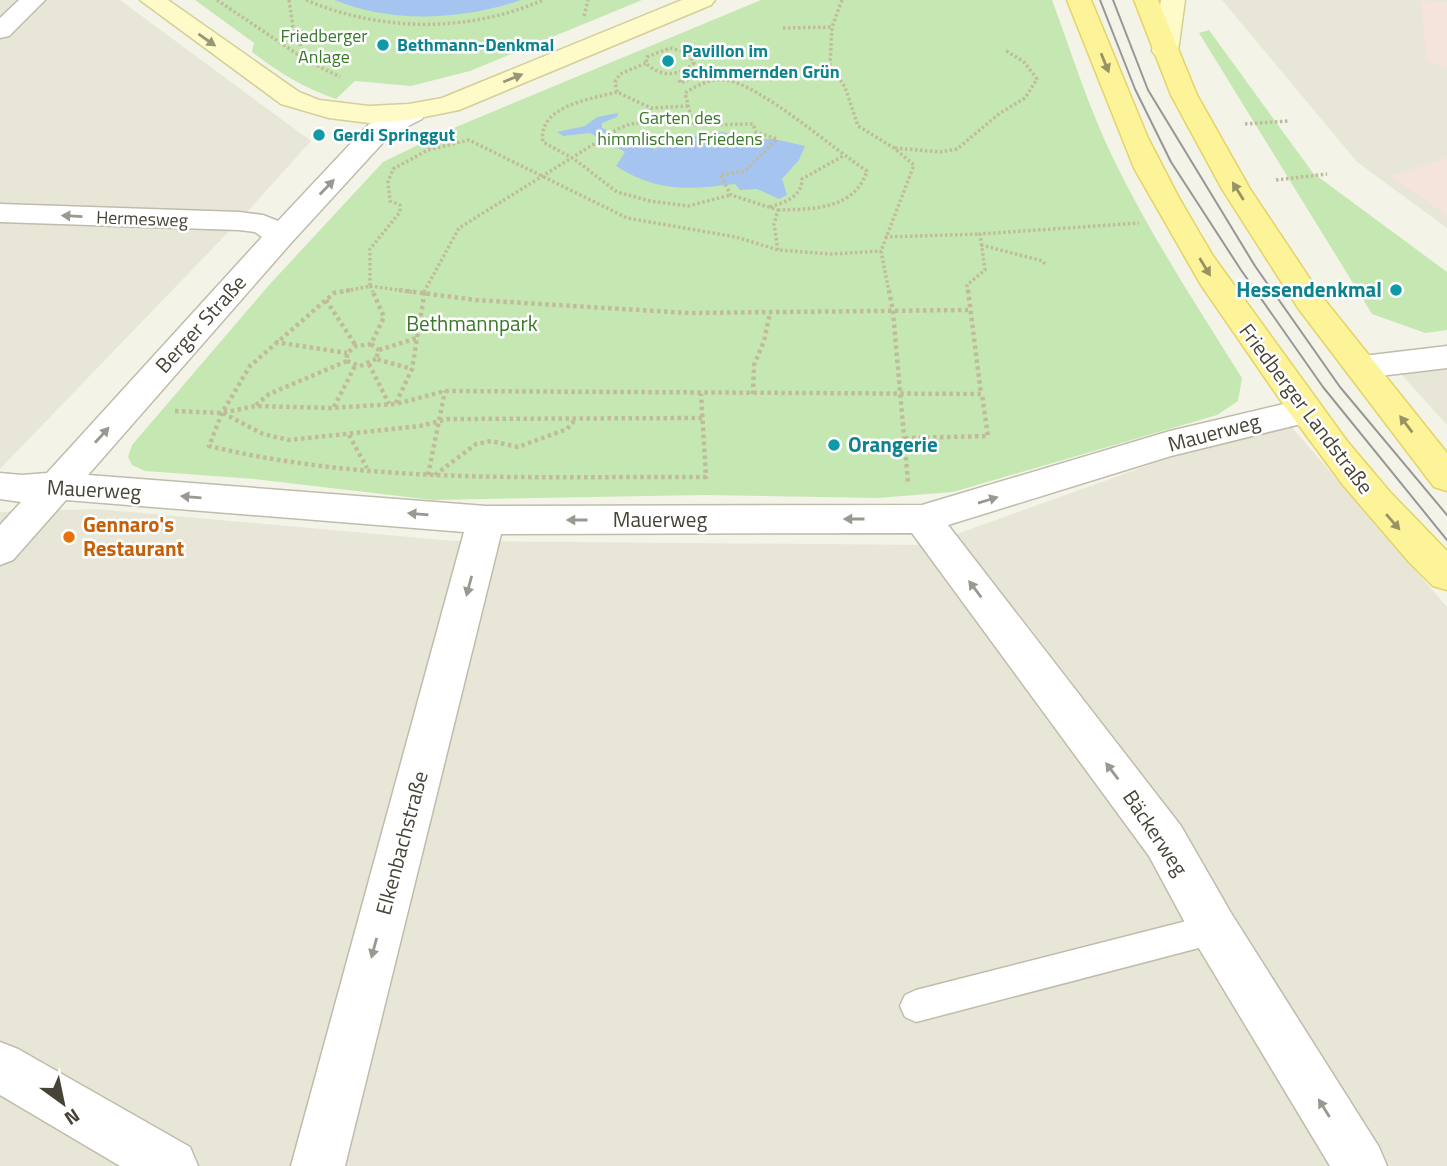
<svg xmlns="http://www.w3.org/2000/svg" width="1447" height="1166" font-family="'Titillium Web',sans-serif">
  <rect width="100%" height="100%" fill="#f4f3e8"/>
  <!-- residential -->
  <path fill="#e8e6d6" d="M 0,0 L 120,0 L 311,141 L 239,221 L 0,469 Z
    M 1222,0 L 1447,0 L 1447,228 L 1357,162 Z
    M 1447,344 L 1447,425 L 1391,363 Z
    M 1283,417 L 1447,607 L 1447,1166 L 0,1166 L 0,512 L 97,509 L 454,541 L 926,545 Z"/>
  <!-- medical -->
  <path fill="#f4e4dc" d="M 1421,0 L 1447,3 L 1447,69 L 1426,60 Z
    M 1447,158 L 1447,216 L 1391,176 Z"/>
  <!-- green -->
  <path fill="#c5e8b2" d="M 195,0 L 642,0 L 470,71 L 411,86 L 355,81 L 336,99 C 304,88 279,73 252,52 L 254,43 Z
    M 761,0 L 1052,0 C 1072,54 1089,109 1114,160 C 1151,236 1197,306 1242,378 L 1238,401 L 1217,415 L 953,492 L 877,498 L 705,495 L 433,500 L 254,479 L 145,471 L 132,465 L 128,457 L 132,445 L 269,285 L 383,162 L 451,129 Z
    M 1209,30 L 1313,173 L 1447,272 L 1447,330 L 1425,333 L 1372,314 L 1199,33 Z"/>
  <!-- water -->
  <path fill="#a5c4f0" d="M 335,0 L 521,0 C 463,20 392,24 335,0 Z
    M 618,113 L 617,117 L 602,123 L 602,128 L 630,142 L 655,149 L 687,137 L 723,132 L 743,139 L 774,139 L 805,146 L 799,160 L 782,179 L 787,195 L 779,199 L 757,189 L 740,190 L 735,184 C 688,190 657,192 616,166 L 625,152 L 590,133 L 563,136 L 557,132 L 585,126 L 597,117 Z"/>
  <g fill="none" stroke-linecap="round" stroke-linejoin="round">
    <!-- service casing -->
    <g stroke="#bfbcab" stroke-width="3">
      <path id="service" d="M 1214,914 L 1225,919 L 1229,929 L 1225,939 L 1214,944 L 916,1022 L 905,1017 L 900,1006 L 905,995 L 916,990 Z"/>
    </g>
    <!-- minor casing -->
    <g stroke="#bfbcab" stroke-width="3">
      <path id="minor" d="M 19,0 L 45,0 L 9,36 L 0,38 L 0,18 Z
        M 413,105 L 422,107 L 426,113 L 422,119 L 389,136 L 291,243 L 88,475 L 486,506 L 922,505 L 1170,431 L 1305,399 L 1317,402 L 1322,411 L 1317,420 L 1171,456 L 948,525 L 1181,826 L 1231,913 L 1379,1147 L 1387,1166 L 1330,1166 L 1197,945 L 1149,856 L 912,533 L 501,534 L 345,1166 L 291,1166 L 464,532 L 66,500 L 13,560 L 0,565 L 0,525 L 21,502 L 0,499 L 0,473 L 22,475 L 47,473 L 262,237 L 255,232 L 239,230 L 0,222 L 0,204 L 239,212 L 263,215 L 278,221 L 369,124 Z
        M 1447,346 L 1447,368 L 1363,378 L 1351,375 L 1346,367 L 1351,359 L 1363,356 Z
        M 0,1042 L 18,1049 L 190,1147 L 198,1166 L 120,1166 L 0,1095 Z"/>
    </g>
    <!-- secondary casing -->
    <g stroke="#d3cf99" stroke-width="3">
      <path id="secondary" d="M 140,0 L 168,0 L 299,92 L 319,100 L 369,106 L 409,104 L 442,98 L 682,0 L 715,0 L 711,5 L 459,110 L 409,120 L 369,123 L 329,118 L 281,104 Z
        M 1161,0 L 1185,0 L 1178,51 L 1174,56 L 1165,59 L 1156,56 L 1152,51 Z"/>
    </g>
    <!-- primary casing -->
    <g stroke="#e3d467" stroke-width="3">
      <path id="primary" d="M 1067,0 L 1091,0 L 1148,138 L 1179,198 L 1213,256 L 1347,441 L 1390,492 L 1447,551 L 1447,590 L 1433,586 L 1409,562 L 1343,485 L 1283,404 L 1201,285 L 1134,168 Z
        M 1134,0 L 1158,0 L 1197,95 L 1250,189 L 1320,294 L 1447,453 L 1447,491 L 1434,487 L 1298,308 L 1222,189 L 1171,95 Z"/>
    </g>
    <!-- path-far1 -->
    <path stroke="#c1bb9c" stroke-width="3.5" stroke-dasharray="2.5 2.5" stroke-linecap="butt" d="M 217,0 L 306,60
      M 289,0 L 293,27 L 306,60 L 340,77
      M 306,0 C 382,32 467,33 543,0
      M 842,0 L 832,27 L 830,65 L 845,87 L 858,126 L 894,148 L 914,165 L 881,251 L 889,292
      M 584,16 L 588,0
      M 783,28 L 832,27
      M 670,48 L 688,53 L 694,63 C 680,76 660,78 646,63 L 647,57 Z
      M 688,76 L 679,80 L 680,83 L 695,77 L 710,80
      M 617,92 L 615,82 L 620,74 L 646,63
      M 688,106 L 651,108 L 617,92 C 591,99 537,106 543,142 L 574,159 L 617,192 L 650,201 L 688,206 L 731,195
      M 691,117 L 685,93 C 698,85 710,78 726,80 C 759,84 835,150 867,171 C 854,210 813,209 778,210
      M 1245,124 L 1288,121
      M 895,148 L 940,152 L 957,149 L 1000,113 L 1025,98 L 1037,79 L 1024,62 L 1005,50
      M 1276,180 L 1327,174
      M 770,207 C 785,202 802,197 802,179 L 843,156
      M 885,237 L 980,234
      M 981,245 L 1043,261 L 1045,265
      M 370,286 L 412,292
      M 370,286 L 373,292
      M 341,292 L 370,286 L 370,249 L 400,212 L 400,205 L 390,201 L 388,182 L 393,169 L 428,150 L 469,140 L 627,218 L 736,237 L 778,250 L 831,254 L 881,251
      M 424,292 L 459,228 L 618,129 L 630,124 L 691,117 L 693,125 L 753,124 L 756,132 L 777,139 L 745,171 L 720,175 L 731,195 L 778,210 L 774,224 L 778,250
      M 968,292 L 967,285 L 985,270 L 980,234 L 1139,223"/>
    <!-- path -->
    <path stroke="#c1bb9c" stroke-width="4.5" stroke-dasharray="3.5 3.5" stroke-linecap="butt" d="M 350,290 L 334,293 L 250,366 L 222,413 L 209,446 C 370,485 541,476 706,477 L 701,394
      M 399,290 L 476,300 L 688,313 L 968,310
      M 889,290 L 893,312 L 908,482
      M 326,300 L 356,346
      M 275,342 L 347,353
      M 371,344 L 379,350 L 376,359 L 412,369
      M 379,350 L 417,338
      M 347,361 L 360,366 L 376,359
      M 369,364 L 389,404
      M 753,394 L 754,365 L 764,341 L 770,313
      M 396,403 L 412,369 L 425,290
      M 256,405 L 269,394 L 347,361 L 347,353 L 356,346 L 371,344 L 384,317 L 372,290
      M 334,407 L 356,364
      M 175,411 L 222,413 L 255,406 L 330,408 L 396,404 L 445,391 L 981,394 L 968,290
      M 223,413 L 263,434 L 289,440 L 420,426 L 448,419 L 702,418
      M 349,435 L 367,468
      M 905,438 L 988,436 L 982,394
      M 428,475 L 445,391
      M 435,475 L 476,444 L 491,441 L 518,447 L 567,429 L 574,421"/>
    <!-- service -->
    <use href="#service" fill="#fff" fill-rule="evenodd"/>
    <!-- minor -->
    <use href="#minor" fill="#fff" fill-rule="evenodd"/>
    <!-- secondary -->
    <use href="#secondary" fill="#fefbc8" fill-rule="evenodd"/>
    <!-- primary -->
    <use href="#primary" fill="#fdf398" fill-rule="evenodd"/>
    <!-- tram -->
    <path stroke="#979797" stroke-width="2" d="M 1100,0 L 1135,89 L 1171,162 L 1241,270 L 1323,387 L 1447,540
      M 1113,0 L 1148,90 L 1255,266 L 1340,387 L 1447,515"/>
  </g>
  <!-- one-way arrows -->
  <defs><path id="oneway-solid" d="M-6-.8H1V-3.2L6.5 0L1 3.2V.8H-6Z" transform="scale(1.75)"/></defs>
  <g fill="#999678">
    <use href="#oneway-solid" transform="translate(207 40) rotate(35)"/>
    <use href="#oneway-solid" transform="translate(513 78) rotate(-22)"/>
  </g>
  <g fill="#999363">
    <use href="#oneway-solid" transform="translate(1105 63) rotate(68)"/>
    <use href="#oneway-solid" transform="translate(1238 191) rotate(-122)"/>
    <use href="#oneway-solid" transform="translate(1205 267) rotate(59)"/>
    <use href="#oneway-solid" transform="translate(1406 424) rotate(-127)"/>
    <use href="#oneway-solid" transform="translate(1393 522) rotate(49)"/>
  </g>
  <g fill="#9a9891">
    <use href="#oneway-solid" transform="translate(327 187) rotate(-46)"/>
    <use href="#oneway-solid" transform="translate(72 216) rotate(-177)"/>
    <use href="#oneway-solid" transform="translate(102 435) rotate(-48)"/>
    <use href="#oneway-solid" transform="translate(191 497) rotate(-175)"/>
    <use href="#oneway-solid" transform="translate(988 500) rotate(-17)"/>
    <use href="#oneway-solid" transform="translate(418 514) rotate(-175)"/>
    <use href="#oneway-solid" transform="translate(854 519) rotate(180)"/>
    <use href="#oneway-solid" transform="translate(577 520) rotate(180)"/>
    <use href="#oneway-solid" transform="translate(469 586) rotate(105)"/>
    <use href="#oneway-solid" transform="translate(975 589) rotate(-127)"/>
    <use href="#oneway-solid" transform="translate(1112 771) rotate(-127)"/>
    <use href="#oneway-solid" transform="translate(374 948) rotate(105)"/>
    <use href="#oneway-solid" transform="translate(1324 1108) rotate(-122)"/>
  </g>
  <!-- markers -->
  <g fill="#0f9aa8" stroke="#fff" stroke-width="2.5">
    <circle cx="383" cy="45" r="7"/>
    <circle cx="668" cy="61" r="7"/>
    <circle cx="319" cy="135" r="7"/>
    <circle cx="1396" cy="290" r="7"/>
    <circle cx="834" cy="445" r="7"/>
  </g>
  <circle fill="#e8710a" stroke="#fff" stroke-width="2.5" cx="69" cy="537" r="7"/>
  <g text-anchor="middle" stroke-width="5" stroke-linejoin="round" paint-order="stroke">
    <!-- far-park labels -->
    <g font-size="18" fill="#3a792a" stroke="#fff">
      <text x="324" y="42">Friedberger<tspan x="324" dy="21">Anlage</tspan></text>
      <text x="680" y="124">Garten des<tspan x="680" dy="21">himmlischen Friedens</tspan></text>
    </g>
    <!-- far-culture labels -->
    <g font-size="18" font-weight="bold" fill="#0d838f" stroke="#fff" text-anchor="start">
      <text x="397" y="51">Bethmann-Denkmal</text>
      <text x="682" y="57">Pavillon im<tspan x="682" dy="21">schimmernden Grün</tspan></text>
      <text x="333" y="141">Gerdi Springgut</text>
    </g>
    <!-- far-street labels -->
    <g font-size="18" fill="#474437" stroke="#fff">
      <text transform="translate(142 219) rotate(2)" y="6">Hermesweg</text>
    </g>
    <!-- culture labels -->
    <g font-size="21" font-weight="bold" fill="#0d838f" stroke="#fff" text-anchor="end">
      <text x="1382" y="297">Hessendenkmal</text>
      <text x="848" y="452" text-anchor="start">Orangerie</text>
    </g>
    <!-- street labels -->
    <g font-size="21" fill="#474437" stroke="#fff">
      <text transform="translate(201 324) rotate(-48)" y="7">Berger Straße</text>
      <text transform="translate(1306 409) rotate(53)" y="7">Friedberger Landstraße</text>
      <text transform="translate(1214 433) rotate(-15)" y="7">Mauerweg</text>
      <text transform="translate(94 490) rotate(3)" y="7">Mauerweg</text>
      <text x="660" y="527">Mauerweg</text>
      <text transform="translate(1155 833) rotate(56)" y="7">Bäckerweg</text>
      <text transform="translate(402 843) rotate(-75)" y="7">Elkenbachstraße</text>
    </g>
    <!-- park labels -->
    <g font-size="21" fill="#3a792a" stroke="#fff">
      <text x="472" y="331">Bethmannpark</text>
    </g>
    <!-- food labels -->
    <g font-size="21" font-weight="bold" fill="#c56008" stroke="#fff" text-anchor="start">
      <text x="83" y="532">Gennaro's<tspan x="83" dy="24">Restaurant</tspan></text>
    </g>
  </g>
  <!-- north arrow -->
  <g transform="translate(63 1103) rotate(147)" stroke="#ffffff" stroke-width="5" paint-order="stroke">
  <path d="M0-5L12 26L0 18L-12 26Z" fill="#474437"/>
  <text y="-10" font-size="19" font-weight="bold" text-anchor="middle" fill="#474437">N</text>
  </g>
</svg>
